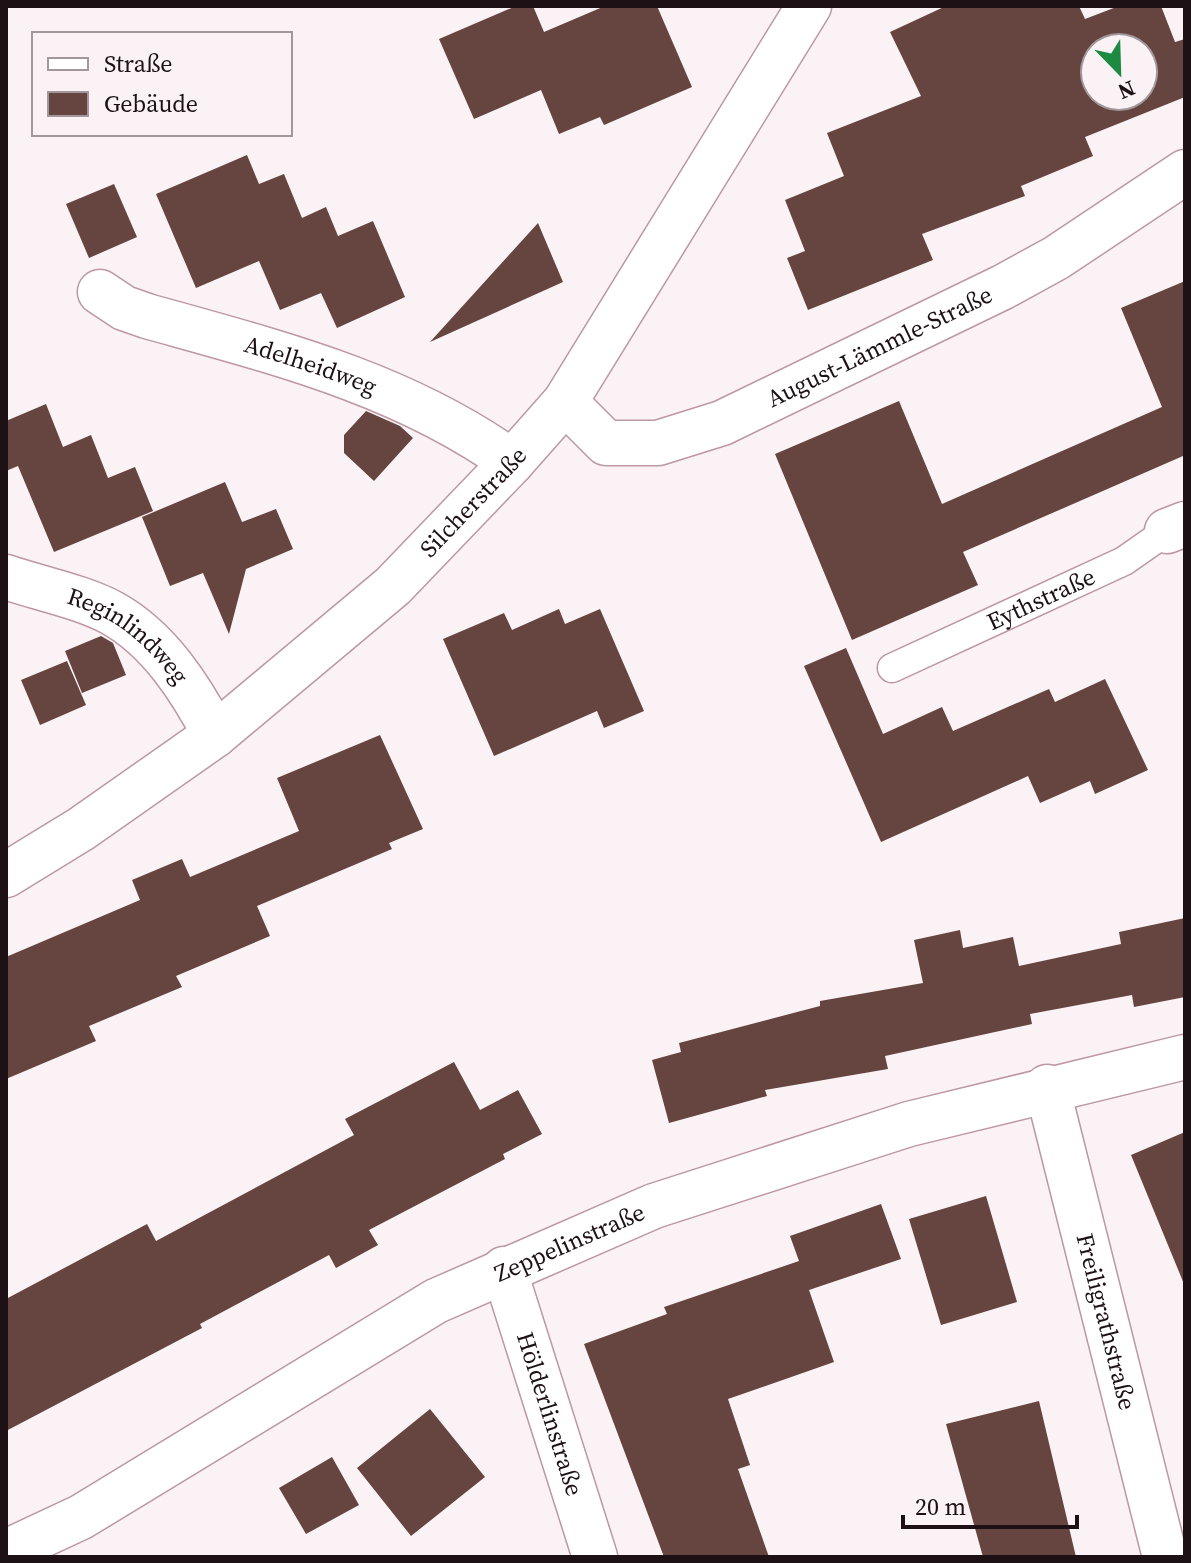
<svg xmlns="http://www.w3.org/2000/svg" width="1191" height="1563" font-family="'Source Serif 4',serif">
  <rect width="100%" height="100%" fill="#faf2f4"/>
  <!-- building -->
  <path fill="#66443f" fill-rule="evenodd" d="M 516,6 L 533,6 L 544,32 L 605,6 L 657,6 L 692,87 L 604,125 L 600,117 L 559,134 L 541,90 L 474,119 L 439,39 Z
    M 946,6 L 1079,6 L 1085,19 L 1119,6 L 1161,6 L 1175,42 L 1185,39 L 1185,97 L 1085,137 L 1093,156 L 1021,186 L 1025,196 L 922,234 L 933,260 L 808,310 L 787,258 L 805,251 L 785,200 L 844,176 L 827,133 L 921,96 L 890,32 ZM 1095,48 L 1143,48 L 1143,96 L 1095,96 Z
    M 247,155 L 259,184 L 284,174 L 302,218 L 326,207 L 338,236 L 373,221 L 405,297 L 337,328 L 321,293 L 280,310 L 259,261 L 196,288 L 156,194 Z
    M 114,184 L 137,237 L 89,258 L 66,204 Z
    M 538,223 L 563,282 L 430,342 Z
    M 1185,281 L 1185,459 L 1183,456 L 963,552 L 978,585 L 852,640 L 775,454 L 899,401 L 942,504 L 1162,407 L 1121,308 Z
    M 46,404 L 63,447 L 91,435 L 108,478 L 135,467 L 153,511 L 54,552 L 18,466 L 6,471 L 6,421 Z
    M 366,411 L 400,426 L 413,438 L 374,481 L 344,453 L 344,435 Z
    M 225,482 L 242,522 L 276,509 L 293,549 L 246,569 L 229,634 L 203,573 L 170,586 L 142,517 Z
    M 559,609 L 565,624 L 600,609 L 644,711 L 604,728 L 597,711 L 494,756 L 443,639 L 504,613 L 512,630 Z
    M 101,636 L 113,643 L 126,675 L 82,693 L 65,651 Z
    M 846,648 L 883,734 L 942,707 L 953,731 L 1049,689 L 1055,702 L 1105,679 L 1148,770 L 1095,794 L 1090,781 L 1040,803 L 1028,776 L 881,842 L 804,666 Z
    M 67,661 L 86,705 L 40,725 L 21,680 Z
    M 380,735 L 423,829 L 389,843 L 392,849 L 257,906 L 270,936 L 176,976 L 182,987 L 89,1026 L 96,1041 L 6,1079 L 6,957 L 140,900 L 132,880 L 182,859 L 190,877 L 299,831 L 277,778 Z
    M 1185,918 L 1185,997 L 1134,1007 L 1132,995 L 1030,1014 L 1032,1024 L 885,1056 L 888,1069 L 765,1090 L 767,1096 L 669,1123 L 652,1060 L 681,1052 L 679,1043 L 820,1006 L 820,1001 L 923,983 L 914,940 L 960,930 L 963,948 L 1013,937 L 1019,966 L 1121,944 L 1119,932 Z
    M 454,1062 L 480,1110 L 518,1090 L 542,1134 L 503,1154 L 505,1159 L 369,1230 L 378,1245 L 336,1268 L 329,1255 L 200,1324 L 202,1328 L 6,1431 L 6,1299 L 147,1224 L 156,1241 L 354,1135 L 345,1119 Z
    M 1185,1132 L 1185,1283 L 1184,1284 L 1131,1155 Z
    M 986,1196 L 1017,1302 L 941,1325 L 909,1219 Z
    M 881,1204 L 901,1259 L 809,1290 L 834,1362 L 728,1399 L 750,1465 L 738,1469 L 769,1557 L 664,1557 L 584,1344 L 667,1314 L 664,1307 L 799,1261 L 790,1236 Z
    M 1039,1401 L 1076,1557 L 983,1557 L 946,1424 Z
    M 430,1409 L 485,1477 L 411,1536 L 357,1468 Z
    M 332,1457 L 359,1505 L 306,1534 L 279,1488 Z"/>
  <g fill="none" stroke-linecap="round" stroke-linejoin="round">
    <!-- lane casing -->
    <g stroke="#bd97a2" stroke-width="31">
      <g id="lane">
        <path id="s1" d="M 892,668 L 1124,561 L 1167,531"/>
      </g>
    </g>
    <!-- street casing -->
    <g stroke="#bd97a2" stroke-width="47">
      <g id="street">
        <path id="s2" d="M 100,292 L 124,308 L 147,316 C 275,352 402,383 512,462"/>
        <path id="s3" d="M 565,402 L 606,443 L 658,443 L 722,423 L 1003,287 L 1056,258 L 1185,172"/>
        <path d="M 1167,531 L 1185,524"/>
        <path id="s4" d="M 6,577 C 38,588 83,597 112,613 C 159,639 191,689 215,735"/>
        <path id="s5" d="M 6,875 L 81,829 L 215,735 L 393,586 L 512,462 L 565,402 L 809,6"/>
        <path id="s6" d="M 1047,1087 L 1165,1557"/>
        <path id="s7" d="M 504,1269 L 595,1557"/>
        <path id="s8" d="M 6,1552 L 81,1517 L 436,1301 L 654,1206 L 909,1124 L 1185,1057"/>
      </g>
    </g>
    <!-- lane -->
    <use href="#lane" stroke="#fff" stroke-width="28"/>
    <!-- street -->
    <use href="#street" stroke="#fff" stroke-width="44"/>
  </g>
  <g text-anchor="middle" stroke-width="8" stroke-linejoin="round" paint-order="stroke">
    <!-- street labels -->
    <g font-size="24" fill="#1e1115" stroke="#faf2f4">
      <text dy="8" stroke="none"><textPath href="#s3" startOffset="352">August-Lämmle-Straße</textPath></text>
      <text dy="8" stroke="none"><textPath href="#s2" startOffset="224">Adelheidweg</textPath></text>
      <text dy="8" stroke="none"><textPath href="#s5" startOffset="600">Silcherstraße</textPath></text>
      <text dy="8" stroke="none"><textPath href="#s1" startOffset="164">Eythstraße</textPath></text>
      <text dy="8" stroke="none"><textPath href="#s4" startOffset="138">Reginlindweg</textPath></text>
      <text dy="8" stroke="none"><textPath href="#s8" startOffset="644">Zeppelinstraße</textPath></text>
      <text dy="8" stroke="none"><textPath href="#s6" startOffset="242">Freiligrathstraße</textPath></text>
      <text dy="8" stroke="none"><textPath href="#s7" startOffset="152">Hölderlinstraße</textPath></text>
    </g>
  </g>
  <!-- border -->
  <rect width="1191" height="1563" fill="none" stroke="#1e1115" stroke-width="16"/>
  <!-- legend -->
  <rect x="32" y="32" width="260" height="104" fill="#faf2f4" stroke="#a2989b" stroke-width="2"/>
  <rect x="48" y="58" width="40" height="12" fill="#ffffff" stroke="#a2989b" stroke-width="2"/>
  <text x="104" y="72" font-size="24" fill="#1e1115">Straße</text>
  <rect x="48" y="92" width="40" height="24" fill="#66443f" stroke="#a2989b" stroke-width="2"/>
  <text x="104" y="112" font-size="24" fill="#1e1115">Gebäude</text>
  <!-- north arrow -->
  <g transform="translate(1119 72) rotate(157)"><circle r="38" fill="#faf2f4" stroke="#a2989b" stroke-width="2"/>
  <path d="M0-6L14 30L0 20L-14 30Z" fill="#1e8a41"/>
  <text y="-12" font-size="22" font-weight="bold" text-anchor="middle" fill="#1e1115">N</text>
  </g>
  <!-- scale -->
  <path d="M903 1515v12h174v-12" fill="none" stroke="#1e1115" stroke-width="4"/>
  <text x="915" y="1515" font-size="24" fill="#1e1115" stroke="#faf2f4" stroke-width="6" paint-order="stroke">20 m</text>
</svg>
